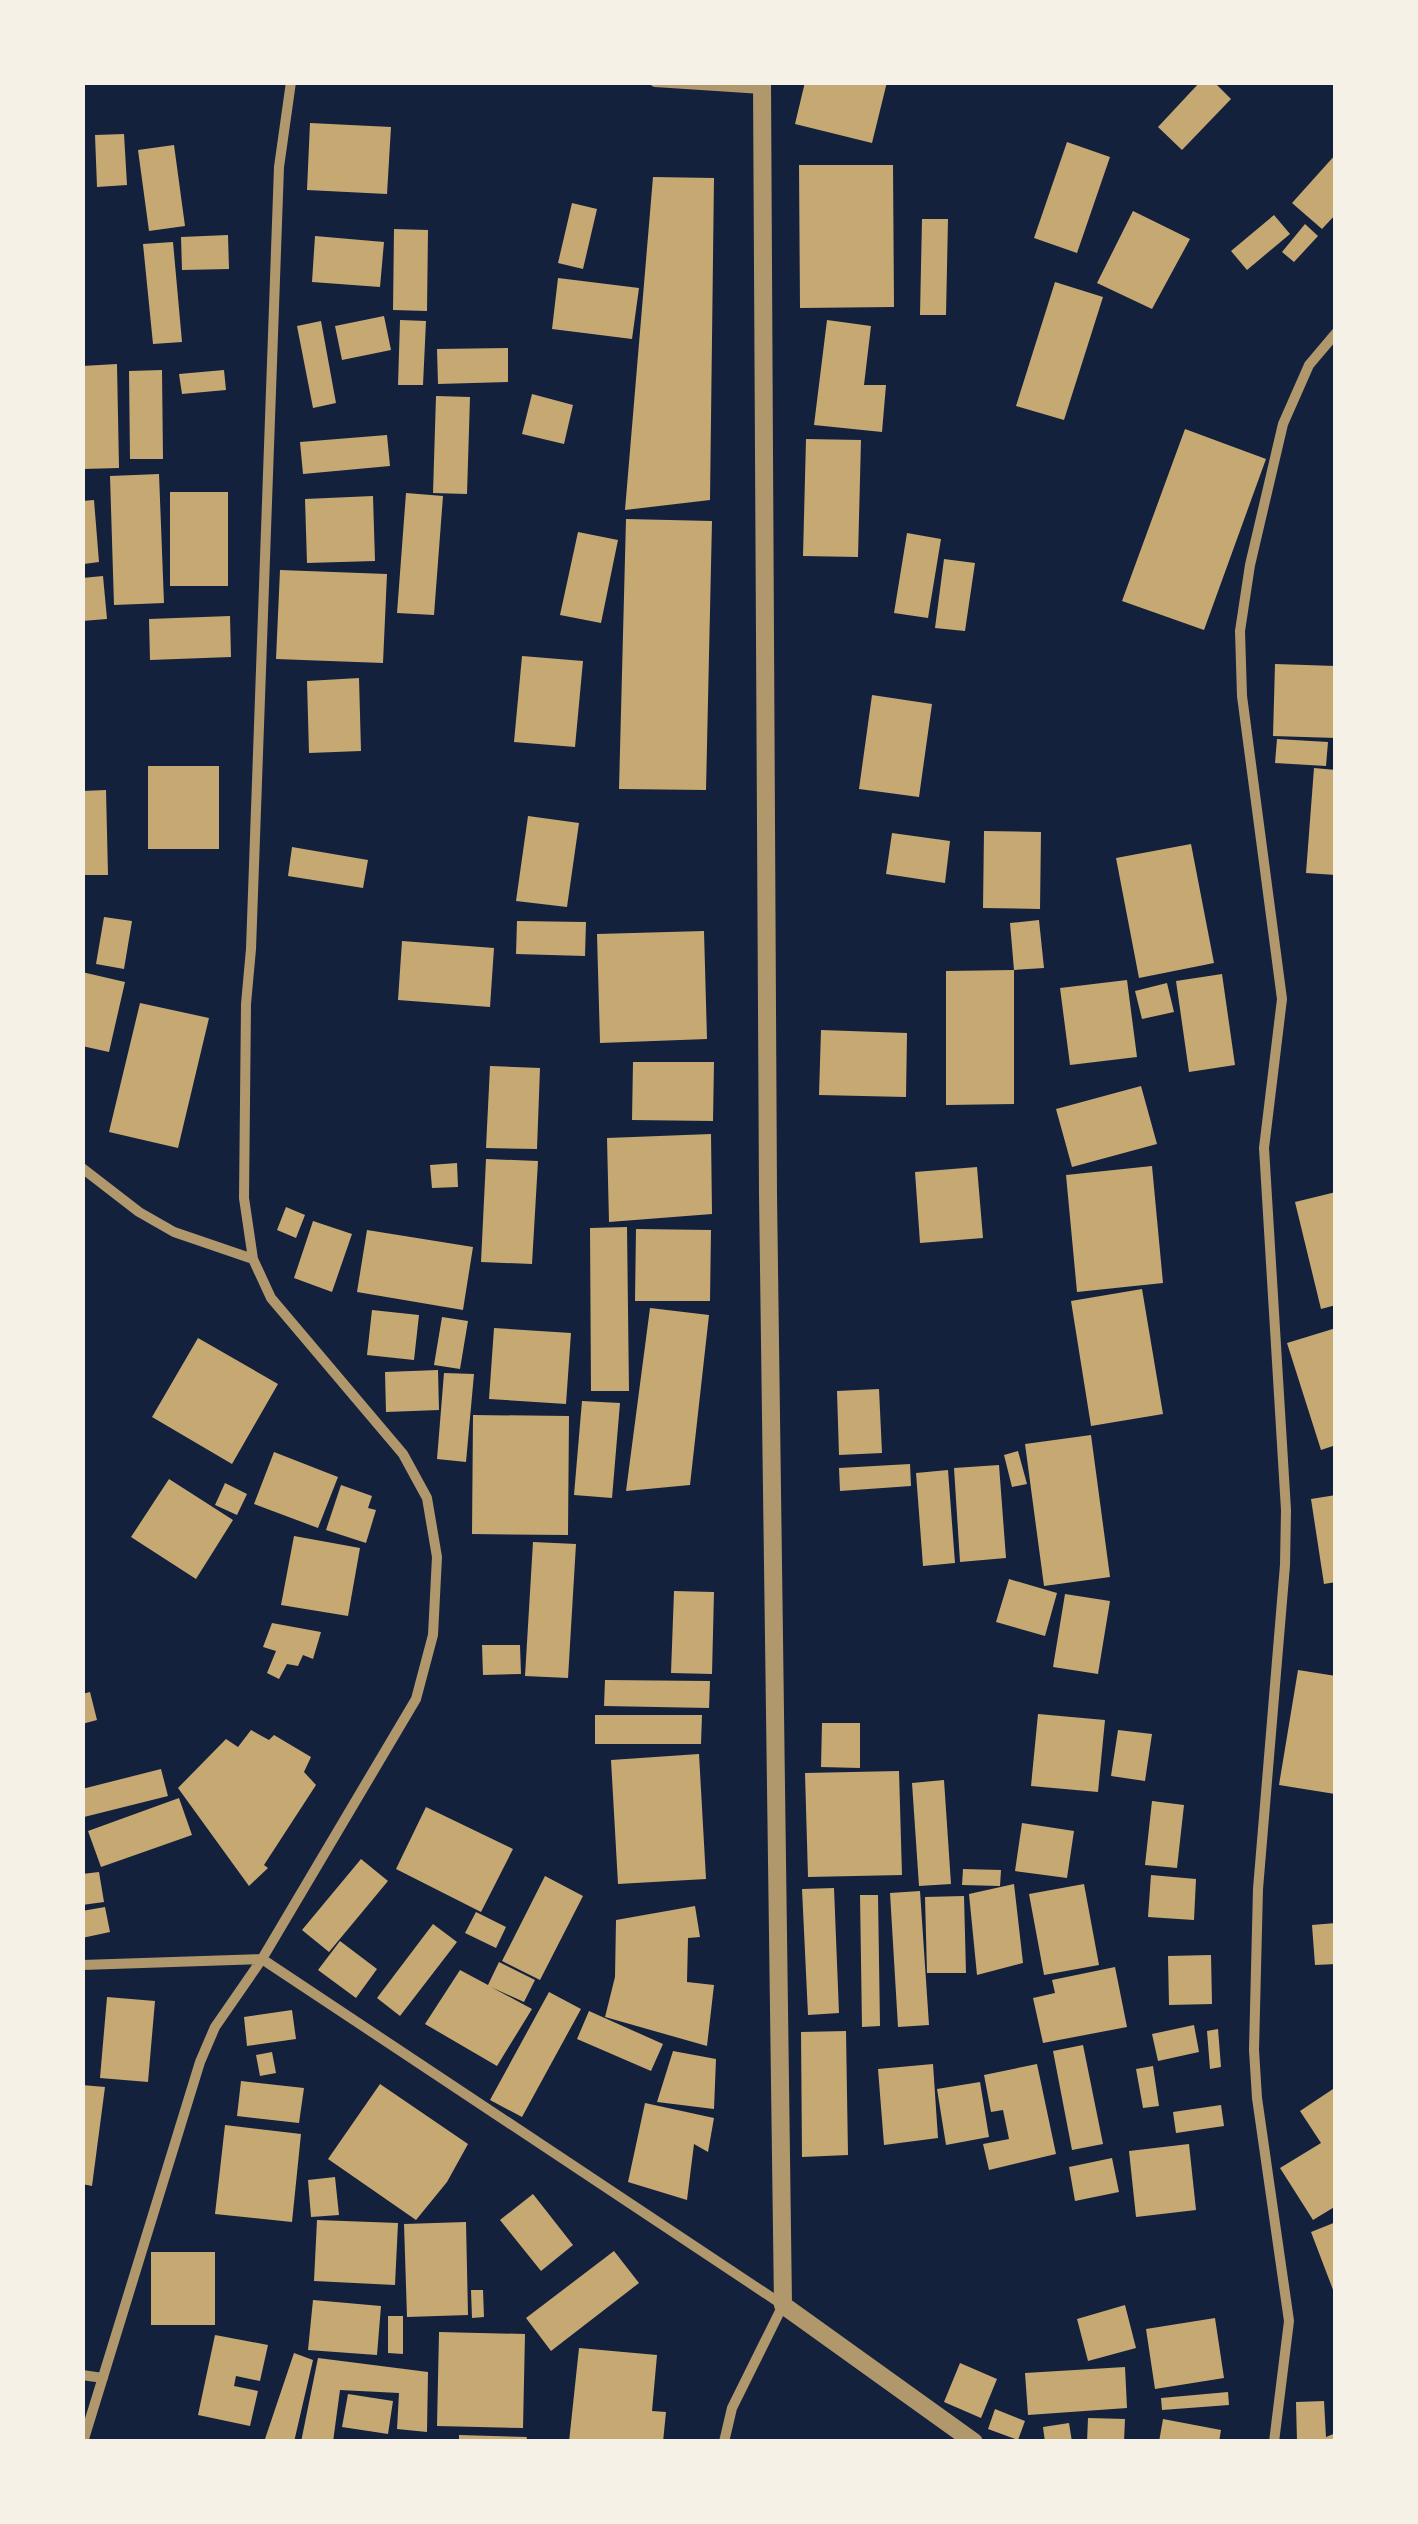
<svg xmlns="http://www.w3.org/2000/svg" width="1418" height="2524" font-family="Raleway,sans-serif">
  <rect width="100%" height="100%" fill="#14213d"/>
  <!-- building -->
  <path fill="#c6a872" d="M 805,82 L 887,82 L 872,143 L 795,124 Z
    M 1200,82 L 1214,82 L 1231,99 L 1182,150 L 1158,127 Z
    M 310,123 L 391,127 L 387,194 L 307,190 Z
    M 124,134 L 127,185 L 97,187 L 95,135 Z
    M 1067,142 L 1110,157 L 1077,253 L 1034,238 Z
    M 174,145 L 185,226 L 149,231 L 138,150 Z
    M 1336,154 L 1336,214 L 1322,229 L 1292,203 Z
    M 799,165 L 893,165 L 894,307 L 800,308 Z
    M 653,177 L 714,178 L 710,500 L 625,510 Z
    M 572,203 L 597,209 L 583,269 L 558,263 Z
    M 1133,211 L 1190,239 L 1152,309 L 1097,283 Z
    M 1274,215 L 1290,234 L 1247,270 L 1231,251 Z
    M 922,219 L 948,219 L 946,315 L 920,315 Z
    M 1305,224 L 1318,236 L 1294,262 L 1282,252 Z
    M 394,229 L 428,230 L 427,311 L 393,310 Z
    M 228,235 L 229,269 L 182,270 L 181,237 Z
    M 315,236 L 384,242 L 380,287 L 312,282 Z
    M 173,242 L 182,342 L 153,344 L 143,244 Z
    M 558,278 L 639,288 L 632,339 L 552,329 Z
    M 1055,282 L 1103,297 L 1064,420 L 1016,406 Z
    M 384,316 L 391,350 L 342,360 L 335,326 Z
    M 400,320 L 426,321 L 423,385 L 398,385 Z
    M 827,320 L 871,326 L 864,385 L 886,385 L 882,432 L 814,425 Z
    M 321,321 L 336,403 L 313,408 L 297,326 Z
    M 508,348 L 508,382 L 438,384 L 437,349 Z
    M 117,364 L 119,468 L 83,469 L 82,366 Z
    M 162,370 L 163,459 L 130,459 L 129,371 Z
    M 224,370 L 226,390 L 182,394 L 179,374 Z
    M 532,394 L 573,405 L 564,444 L 522,434 Z
    M 436,396 L 470,397 L 467,494 L 433,493 Z
    M 1185,429 L 1266,459 L 1204,630 L 1122,601 Z
    M 387,435 L 390,466 L 303,474 L 300,442 Z
    M 806,439 L 861,440 L 858,557 L 803,556 Z
    M 159,474 L 164,603 L 114,605 L 110,476 Z
    M 170,492 L 228,492 L 228,586 L 170,586 Z
    M 406,493 L 443,496 L 434,615 L 397,613 Z
    M 373,496 L 375,561 L 307,563 L 305,499 Z
    M 94,500 L 99,562 L 84,564 L 82,501 Z
    M 626,519 L 712,521 L 706,790 L 619,789 Z
    M 578,532 L 618,540 L 601,623 L 560,615 Z
    M 907,533 L 941,539 L 928,618 L 894,613 Z
    M 944,559 L 975,563 L 965,631 L 935,628 Z
    M 280,570 L 387,574 L 383,663 L 276,659 Z
    M 103,576 L 107,619 L 82,621 L 82,578 Z
    M 230,616 L 231,657 L 150,660 L 149,619 Z
    M 522,656 L 583,661 L 575,747 L 514,742 Z
    M 1275,664 L 1336,666 L 1336,738 L 1273,736 Z
    M 359,678 L 361,751 L 309,753 L 307,681 Z
    M 872,695 L 932,704 L 919,797 L 859,789 Z
    M 1277,739 L 1328,742 L 1326,766 L 1275,763 Z
    M 148,766 L 219,766 L 219,849 L 148,849 Z
    M 1314,768 L 1336,770 L 1336,875 L 1306,873 Z
    M 106,790 L 108,875 L 82,875 L 82,791 Z
    M 528,816 L 579,823 L 567,907 L 516,901 Z
    M 984,831 L 1041,832 L 1040,909 L 983,908 Z
    M 892,833 L 950,841 L 945,883 L 886,874 Z
    M 1191,844 L 1214,963 L 1139,978 L 1116,858 Z
    M 292,847 L 368,860 L 363,888 L 288,876 Z
    M 104,917 L 132,921 L 124,969 L 96,964 Z
    M 1039,920 L 1044,968 L 1014,970 L 1010,923 Z
    M 517,921 L 586,922 L 585,956 L 516,954 Z
    M 704,931 L 707,1039 L 600,1043 L 597,934 Z
    M 402,941 L 494,948 L 490,1007 L 398,1000 Z
    M 1014,970 L 1014,1104 L 946,1105 L 946,971 Z
    M 82,972 L 125,982 L 109,1052 L 82,1046 Z
    M 1222,974 L 1235,1065 L 1189,1072 L 1176,981 Z
    M 1127,980 L 1137,1057 L 1070,1065 L 1060,988 Z
    M 1167,983 L 1174,1012 L 1142,1019 L 1135,991 Z
    M 140,1003 L 209,1018 L 178,1148 L 109,1132 Z
    M 821,1030 L 907,1033 L 906,1097 L 819,1095 Z
    M 633,1062 L 714,1062 L 713,1121 L 632,1120 Z
    M 490,1066 L 540,1068 L 537,1149 L 486,1148 Z
    M 1141,1086 L 1157,1144 L 1072,1167 L 1056,1109 Z
    M 711,1134 L 712,1214 L 609,1222 L 607,1138 Z
    M 486,1159 L 538,1161 L 532,1264 L 481,1262 Z
    M 457,1163 L 458,1187 L 432,1188 L 430,1165 Z
    M 1152,1166 L 1163,1283 L 1077,1292 L 1066,1175 Z
    M 977,1167 L 983,1238 L 920,1243 L 915,1172 Z
    M 1336,1192 L 1336,1305 L 1321,1309 L 1295,1202 Z
    M 286,1207 L 305,1215 L 296,1238 L 277,1230 Z
    M 313,1221 L 352,1234 L 332,1292 L 294,1278 Z
    M 627,1227 L 629,1391 L 591,1391 L 590,1228 Z
    M 636,1229 L 711,1230 L 710,1301 L 635,1301 Z
    M 367,1230 L 473,1247 L 463,1310 L 357,1292 Z
    M 1142,1289 L 1163,1414 L 1091,1426 L 1071,1301 Z
    M 650,1308 L 709,1315 L 690,1485 L 626,1491 Z
    M 372,1310 L 419,1315 L 414,1360 L 367,1355 Z
    M 442,1317 L 468,1321 L 460,1369 L 434,1365 Z
    M 494,1328 L 571,1333 L 566,1404 L 489,1399 Z
    M 1336,1328 L 1336,1445 L 1321,1450 L 1287,1343 Z
    M 198,1338 L 278,1384 L 232,1464 L 152,1417 Z
    M 438,1370 L 439,1410 L 386,1412 L 385,1372 Z
    M 444,1373 L 474,1374 L 466,1462 L 437,1459 Z
    M 879,1389 L 882,1453 L 839,1455 L 837,1391 Z
    M 582,1401 L 620,1403 L 612,1498 L 574,1495 Z
    M 473,1415 L 569,1416 L 568,1535 L 472,1534 Z
    M 1091,1435 L 1110,1577 L 1044,1586 L 1025,1444 Z
    M 1018,1451 L 1027,1484 L 1012,1487 L 1004,1455 Z
    M 274,1452 L 338,1477 L 318,1528 L 254,1504 Z
    M 910,1464 L 911,1486 L 840,1491 L 839,1468 Z
    M 999,1465 L 1006,1558 L 960,1562 L 954,1468 Z
    M 948,1470 L 955,1563 L 923,1566 L 916,1473 Z
    M 169,1479 L 233,1520 L 196,1579 L 131,1537 Z
    M 225,1483 L 247,1494 L 237,1515 L 215,1505 Z
    M 341,1485 L 372,1496 L 368,1508 L 376,1510 L 366,1543 L 326,1530 Z
    M 1336,1495 L 1336,1582 L 1324,1584 L 1311,1499 Z
    M 294,1536 L 360,1548 L 348,1616 L 281,1605 Z
    M 533,1542 L 576,1544 L 568,1678 L 525,1676 Z
    M 1009,1579 L 1057,1593 L 1045,1636 L 996,1622 Z
    M 674,1591 L 714,1592 L 712,1674 L 671,1673 Z
    M 1065,1594 L 1110,1601 L 1098,1674 L 1053,1667 Z
    M 272,1623 L 321,1632 L 313,1659 L 303,1655 L 298,1666 L 287,1664 L 279,1679 L 267,1673 L 276,1651 L 263,1647 Z
    M 482,1645 L 520,1645 L 521,1674 L 483,1675 Z
    M 1298,1670 L 1336,1676 L 1335,1794 L 1279,1785 Z
    M 605,1680 L 710,1681 L 709,1708 L 604,1706 Z
    M 90,1692 L 97,1720 L 82,1724 L 82,1694 Z
    M 1038,1714 L 1105,1720 L 1098,1792 L 1031,1786 Z
    M 595,1715 L 702,1715 L 701,1744 L 595,1744 Z
    M 822,1723 L 860,1723 L 860,1768 L 821,1767 Z
    M 251,1730 L 269,1740 L 274,1735 L 311,1757 L 304,1772 L 316,1785 L 264,1865 L 268,1868 L 249,1886 L 178,1788 L 226,1739 L 238,1747 Z
    M 1118,1730 L 1152,1734 L 1145,1781 L 1111,1776 Z
    M 699,1754 L 706,1879 L 618,1884 L 611,1760 Z
    M 161,1769 L 168,1796 L 84,1817 L 82,1789 Z
    M 899,1771 L 902,1875 L 808,1877 L 805,1773 Z
    M 944,1780 L 951,1884 L 919,1886 L 912,1783 Z
    M 179,1798 L 192,1835 L 101,1867 L 88,1831 Z
    M 1152,1801 L 1184,1805 L 1177,1868 L 1145,1865 Z
    M 426,1807 L 513,1849 L 481,1912 L 396,1869 Z
    M 1022,1823 L 1074,1831 L 1067,1878 L 1015,1871 Z
    M 361,1859 L 388,1881 L 329,1952 L 302,1930 Z
    M 963,1869 L 1001,1870 L 1000,1886 L 962,1885 Z
    M 99,1872 L 104,1902 L 82,1905 L 82,1874 Z
    M 1151,1875 L 1196,1879 L 1194,1920 L 1148,1917 Z
    M 545,1876 L 583,1896 L 540,1980 L 502,1961 Z
    M 1014,1884 L 1023,1963 L 977,1975 L 969,1894 Z
    M 1084,1884 L 1099,1965 L 1044,1975 L 1029,1894 Z
    M 834,1888 L 839,2013 L 808,2015 L 802,1889 Z
    M 920,1891 L 929,2025 L 898,2027 L 890,1893 Z
    M 860,1895 L 878,1895 L 880,2026 L 862,2027 Z
    M 964,1896 L 966,1973 L 927,1973 L 925,1897 Z
    M 695,1906 L 700,1937 L 688,1938 L 687,1982 L 714,1985 L 707,2046 L 605,2017 L 615,1977 L 616,1920 Z
    M 105,1907 L 110,1932 L 82,1938 L 82,1911 Z
    M 476,1912 L 506,1927 L 496,1948 L 465,1933 Z
    M 1336,1923 L 1336,1964 L 1315,1965 L 1312,1925 Z
    M 433,1924 L 457,1942 L 400,2016 L 377,1998 Z
    M 340,1941 L 377,1969 L 356,1998 L 318,1970 Z
    M 1211,1955 L 1212,2004 L 1169,2005 L 1168,1956 Z
    M 499,1962 L 535,1980 L 524,2002 L 491,1987 L 532,2009 L 497,2066 L 425,2024 L 460,1970 L 488,1985 Z
    M 1115,1967 L 1127,2027 L 1043,2043 L 1033,1998 L 1055,1993 L 1052,1980 Z
    M 549,1992 L 581,2009 L 522,2117 L 490,2100 Z
    M 107,1997 L 155,2001 L 148,2082 L 100,2078 Z
    M 292,2010 L 296,2039 L 247,2046 L 244,2017 Z
    M 589,2011 L 663,2044 L 651,2071 L 577,2039 Z
    M 1194,2025 L 1199,2052 L 1158,2061 L 1152,2034 Z
    M 1218,2029 L 1221,2067 L 1210,2069 L 1207,2031 Z
    M 846,2031 L 848,2155 L 802,2157 L 801,2032 Z
    M 1083,2045 L 1103,2144 L 1072,2150 L 1053,2051 Z
    M 673,2051 L 716,2059 L 714,2109 L 657,2102 Z
    M 272,2052 L 276,2073 L 260,2076 L 256,2055 Z
    M 933,2064 L 938,2138 L 884,2145 L 878,2069 Z
    M 1037,2064 L 1056,2154 L 989,2170 L 983,2144 L 1009,2139 L 1003,2110 L 991,2112 L 984,2075 Z
    M 1153,2066 L 1159,2106 L 1143,2108 L 1136,2069 Z
    M 241,2081 L 304,2088 L 299,2123 L 237,2116 Z
    M 980,2082 L 989,2137 L 946,2145 L 937,2089 Z
    M 380,2084 L 468,2144 L 447,2182 L 416,2220 L 328,2159 Z
    M 82,2085 L 105,2087 L 92,2186 L 82,2184 Z
    M 1336,2087 L 1336,2206 L 1313,2220 L 1280,2168 L 1321,2143 L 1300,2111 Z
    M 645,2103 L 714,2118 L 708,2152 L 694,2144 L 687,2200 L 628,2182 Z
    M 1221,2105 L 1224,2126 L 1176,2133 L 1173,2112 Z
    M 225,2125 L 301,2134 L 292,2222 L 215,2214 Z
    M 1189,2144 L 1196,2210 L 1136,2217 L 1129,2151 Z
    M 1112,2158 L 1119,2192 L 1075,2201 L 1069,2167 Z
    M 335,2177 L 339,2215 L 311,2217 L 308,2180 Z
    M 533,2194 L 573,2245 L 541,2271 L 500,2220 Z
    M 317,2220 L 398,2223 L 395,2285 L 314,2281 Z
    M 466,2222 L 468,2315 L 407,2317 L 404,2224 Z
    M 1336,2222 L 1336,2295 L 1335,2295 L 1311,2232 Z
    M 614,2251 L 639,2283 L 551,2351 L 526,2318 Z
    M 151,2252 L 215,2252 L 215,2325 L 151,2325 Z
    M 471,2290 L 483,2290 L 484,2317 L 472,2318 Z
    M 313,2300 L 381,2306 L 377,2355 L 308,2350 Z
    M 1125,2305 L 1136,2348 L 1088,2361 L 1077,2319 Z
    M 388,2316 L 403,2316 L 403,2354 L 388,2353 Z
    M 1215,2318 L 1224,2378 L 1155,2389 L 1146,2329 Z
    M 439,2332 L 525,2334 L 523,2428 L 437,2426 Z
    M 215,2335 L 268,2345 L 260,2381 L 236,2376 L 234,2386 L 258,2391 L 250,2426 L 198,2415 Z
    M 579,2348 L 657,2355 L 652,2411 L 666,2412 L 663,2442 L 569,2442 Z
    M 294,2353 L 313,2360 L 294,2442 L 272,2442 L 265,2439 Z
    M 318,2358 L 428,2372 L 427,2432 L 397,2429 L 399,2393 L 340,2390 L 333,2442 L 301,2442 Z
    M 960,2363 L 997,2379 L 981,2418 L 944,2402 Z
    M 1125,2367 L 1127,2408 L 1028,2415 L 1025,2373 Z
    M 1228,2392 L 1229,2405 L 1162,2410 L 1161,2398 Z
    M 348,2394 L 393,2401 L 388,2434 L 342,2427 Z
    M 1324,2401 L 1326,2437 L 1336,2433 L 1336,2442 L 1297,2442 L 1296,2402 Z
    M 995,2409 L 1025,2421 L 1018,2440 L 988,2429 Z
    M 1088,2418 L 1125,2419 L 1124,2442 L 1087,2442 Z
    M 1163,2419 L 1221,2430 L 1219,2442 L 1159,2442 Z
    M 1069,2423 L 1072,2442 L 1045,2442 L 1043,2427 Z
    M 459,2435 L 527,2437 L 526,2442 L 459,2442 Z"/>
  <g fill="none" stroke-linecap="round" stroke-linejoin="round">
    <!-- minor -->
    <path stroke="#b1986c" stroke-width="10" d="M 655,82 L 762,89
      M 82,1168 L 139,1212 L 174,1232 L 253,1259
      M 82,1965 L 262,1959 L 783,2305 L 732,2408 L 724,2442
      M 82,2375 L 103,2378
      M 83,2442 L 200,2062 L 215,2027 L 262,1959 L 416,1699 L 433,1635 L 437,1557 L 427,1498 L 403,1454 L 271,1298 L 253,1259 L 244,1198 L 246,1004 L 251,949 L 279,167 L 291,82
      M 1274,2442 L 1289,2321 L 1257,2098 L 1254,2050 L 1258,1889 L 1285,1565 L 1286,1510 L 1264,1148 L 1282,999 L 1242,696 L 1240,631 L 1250,565 L 1283,424 L 1309,365 L 1336,333"/>
    <!-- tertiary -->
    <path stroke="#b1986c" stroke-width="18" d="M 762,82 L 768,1194 L 783,2305 L 974,2442"/>
  </g>
  <!-- border -->
  <rect width="1418" height="2524" fill="none" stroke="#f6f1e7" stroke-width="170"/>
</svg>
